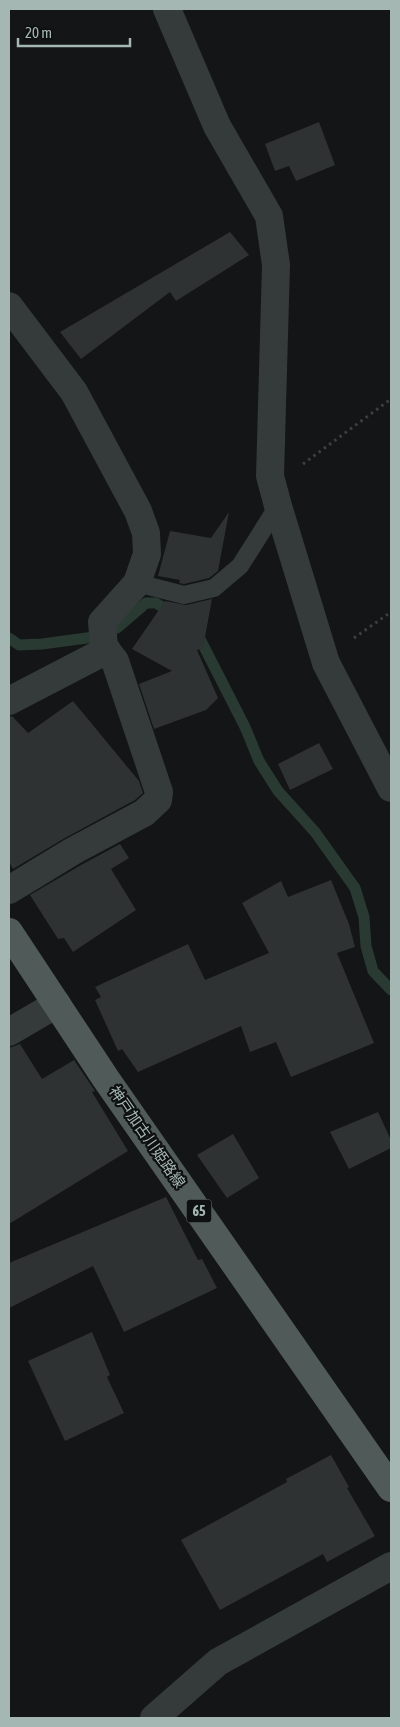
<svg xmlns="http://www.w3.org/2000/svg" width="400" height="1727" font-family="'Asap Condensed','Noto Sans JP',sans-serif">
  <rect width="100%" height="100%" fill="#131516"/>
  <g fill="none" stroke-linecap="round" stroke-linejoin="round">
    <!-- stream -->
    <path stroke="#293a32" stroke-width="11" d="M 196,631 L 245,727 L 259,761 L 278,791 L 315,832 L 355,888 L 364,917 L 366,946 L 373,971 L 391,990
      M 9,638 L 19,645 L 42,644 L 94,637 L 117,628 L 146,603 L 156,603 L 173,614"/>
  </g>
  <!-- building -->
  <path fill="#2e3232" d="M 319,122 L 335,165 L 296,181 L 289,166 L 275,171 L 265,144 Z
    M 230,232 L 249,255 L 176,301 L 170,292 L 81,359 L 60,332 Z
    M 229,512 L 218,571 L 209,578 L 184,584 L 179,583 L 180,580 L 158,576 L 170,531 L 211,538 Z
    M 212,599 L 203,648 L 197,650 L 218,698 L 206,710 L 154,729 L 139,684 L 172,671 L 132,649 L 165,601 L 186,605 Z
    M 73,701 L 139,781 L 143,793 L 135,800 L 65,838 L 13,869 L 9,862 L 9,717 L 12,716 L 28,733 Z
    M 319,743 L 333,769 L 290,790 L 278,764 Z
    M 120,844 L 129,858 L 111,869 L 136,910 L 73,952 L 64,938 L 58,939 L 30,895 L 81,865 Z
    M 331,880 L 349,924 L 355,947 L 337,953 L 374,1043 L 291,1077 L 276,1042 L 250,1052 L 241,1026 L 138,1072 L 122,1049 L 118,1051 L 95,1000 L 101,997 L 95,987 L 188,944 L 205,980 L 269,953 L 242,903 L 281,881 L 288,897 Z
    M 20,1044 L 42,1079 L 74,1060 L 95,1091 L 92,1092 L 128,1151 L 9,1224 L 9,1048 Z
    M 378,1112 L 391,1140 L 391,1148 L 349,1169 L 330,1132 Z
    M 233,1134 L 259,1178 L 227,1198 L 197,1155 Z
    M 166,1197 L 198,1260 L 202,1259 L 217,1288 L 124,1332 L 93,1266 L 9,1308 L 9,1263 Z
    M 92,1332 L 110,1375 L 107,1377 L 124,1413 L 65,1441 L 28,1361 Z
    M 331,1455 L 349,1487 L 347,1488 L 375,1536 L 327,1562 L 323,1554 L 220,1610 L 181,1540 L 287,1482 L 286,1479 Z"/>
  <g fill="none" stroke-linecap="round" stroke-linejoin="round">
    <!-- path -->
    <path stroke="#3a4240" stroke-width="3" stroke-dasharray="2.5 4" stroke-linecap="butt" d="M 303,464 L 391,399
      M 354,638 L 391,612"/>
    <!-- service -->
    <path stroke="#343b3a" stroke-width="18" d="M 137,583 L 184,595 L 214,588 L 240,566 L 278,506"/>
    <!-- minor -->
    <path stroke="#343b3a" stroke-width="28" d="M 167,9 L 217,126 L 269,216 L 276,265 L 270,476 L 278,506 L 326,663 L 391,788
      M 9,306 L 74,392 L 138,511 L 146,533 L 147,554 L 137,583 L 102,622 L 104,647 L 115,661 L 159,792 L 158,800 L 144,813 L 73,851 L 9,890
      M 9,701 L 107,650
      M 9,1032 L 57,1004
      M 154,1718 L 218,1662 L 391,1566"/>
    <!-- primary -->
    <path stroke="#505a59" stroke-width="28" d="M 9,932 L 106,1079 L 391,1488"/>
  </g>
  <g text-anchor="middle" stroke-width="4.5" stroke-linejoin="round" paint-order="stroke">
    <!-- shield labels -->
    <rect fill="#0f1011" stroke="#778582" stroke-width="1" x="186.5" y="1199.5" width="25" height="23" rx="4"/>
    <g font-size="14" font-weight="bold" fill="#a4b7b3">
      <text x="199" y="1216">65</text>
    </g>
    <!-- street labels -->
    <g font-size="15" fill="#a4b7b3" stroke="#0f1011">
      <text transform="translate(147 1137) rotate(55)" y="5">神戸加古川姫路線</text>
    </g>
  </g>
  <!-- border -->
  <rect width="400" height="1727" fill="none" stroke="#a4b7b3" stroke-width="20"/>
  <!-- scale -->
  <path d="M18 38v8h112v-8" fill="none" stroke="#a4b7b3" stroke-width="2.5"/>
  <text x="25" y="38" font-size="15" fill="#a4b7b3" stroke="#0f1011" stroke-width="4" paint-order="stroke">20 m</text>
</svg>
